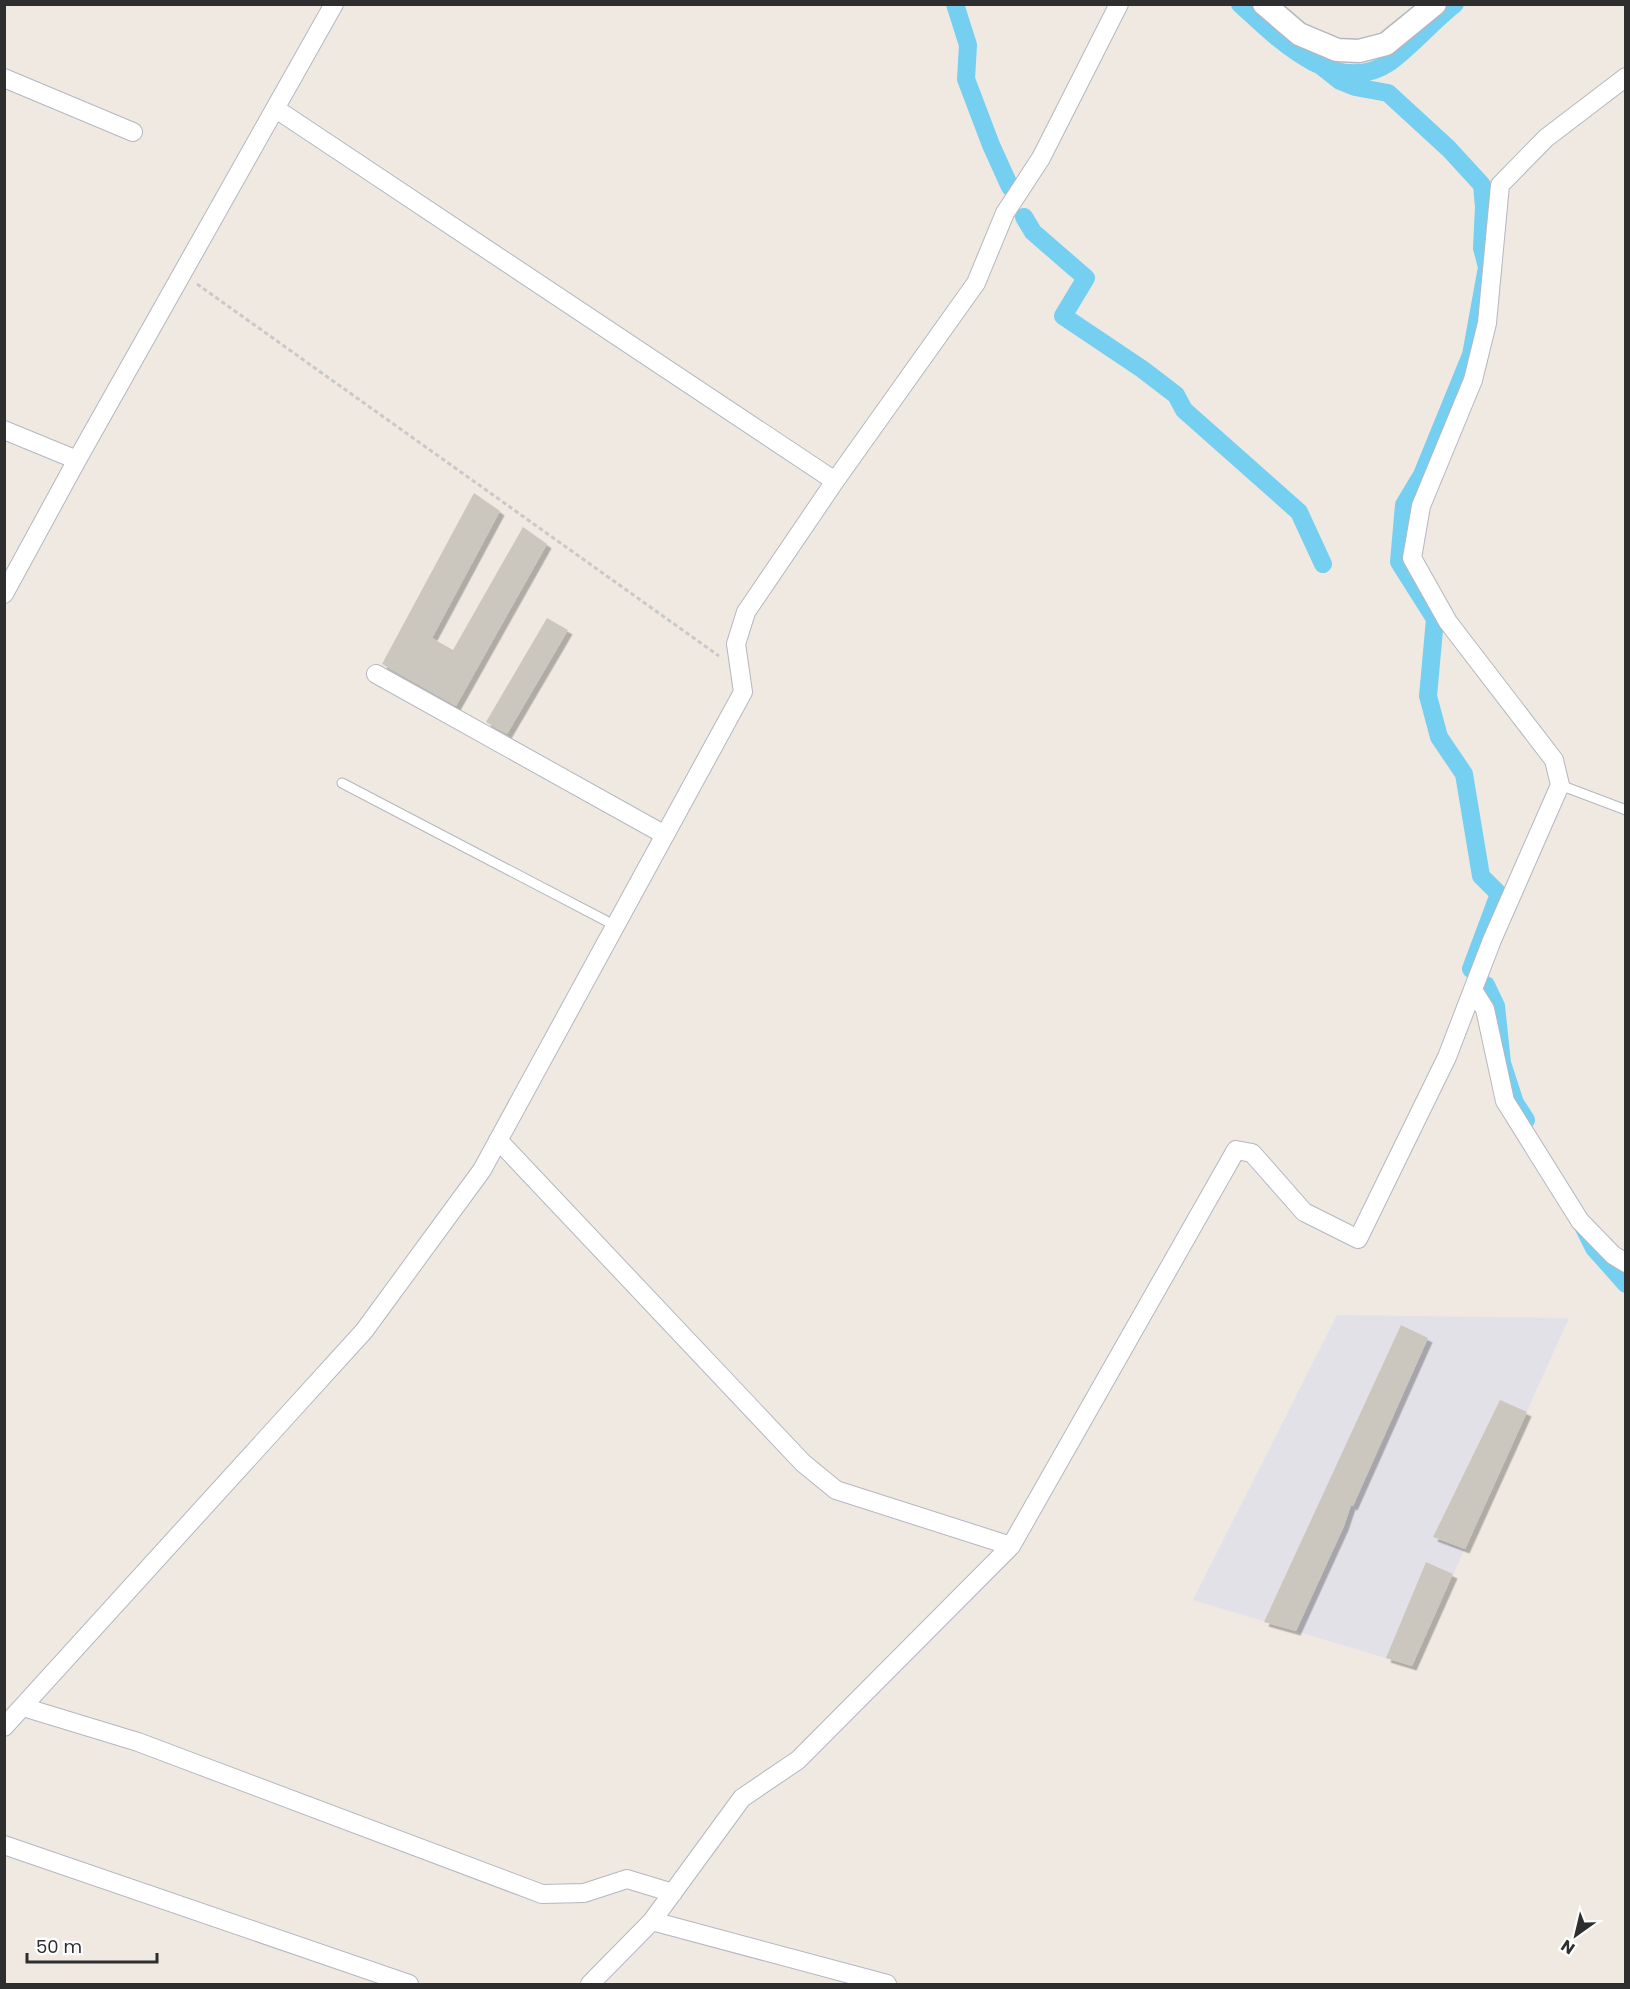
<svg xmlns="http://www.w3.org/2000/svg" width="1630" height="1989" font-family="Poppins,sans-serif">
  <defs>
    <filter id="shadow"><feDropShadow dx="4.5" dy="4.5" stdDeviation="0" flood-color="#0004"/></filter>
  </defs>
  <rect width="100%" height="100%" fill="#efe9e1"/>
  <!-- industrial -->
  <path fill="#e3e1e8" d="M 1337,1315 L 1569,1318 L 1412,1666 L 1193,1600 Z"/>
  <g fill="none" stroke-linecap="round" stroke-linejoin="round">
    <!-- canal -->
    <path stroke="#75cff0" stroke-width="18" d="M 955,4 L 968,45 L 966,79 L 991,145 L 1010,187
      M 1240,4 C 1277,38 1336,99 1390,62 C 1413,45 1432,22 1455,4
      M 1321,66 L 1340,81 L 1355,87 L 1388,93 L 1449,149 L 1482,185 L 1484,207 L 1482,248 L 1487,267 L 1471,355 L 1422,475 L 1404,505 L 1399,562 L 1435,619 L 1428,696 L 1439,737 L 1464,774 L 1481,876 L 1499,894 L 1471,969
      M 1024,217 L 1033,232 L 1086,278 L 1063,316 L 1142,369 L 1176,395 L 1184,410 L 1299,512 L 1323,564
      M 1486,985 L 1496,1006 L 1502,1063 L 1515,1103 L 1526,1120
      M 1583,1226 L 1594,1248 L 1626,1284"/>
  </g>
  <!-- building -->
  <path fill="#cbc7bf" filter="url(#shadow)" d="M 474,493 L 500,511 L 432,638 L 453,650 L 523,527 L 547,544 L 456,706 L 382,664 Z
    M 547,618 L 568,630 L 507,734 L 486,722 Z
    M 1401,1325 L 1428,1338 L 1353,1506 L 1351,1505 L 1344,1526 L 1296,1631 L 1264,1622 Z
    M 1500,1400 L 1527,1412 L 1465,1549 L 1433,1537 Z
    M 1426,1562 L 1453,1574 L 1412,1666 L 1386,1658 Z"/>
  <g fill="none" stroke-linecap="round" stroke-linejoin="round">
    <!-- service casing -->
    <g stroke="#b4b7c1" stroke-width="11">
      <path id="service" d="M 342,783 L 614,925
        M 1560,785 L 1626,810"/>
    </g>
    <!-- minor casing -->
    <g stroke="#b4b7c1" stroke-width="20">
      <path id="minor" d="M 4,78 L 133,132
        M 276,109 L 835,481
        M 4,430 L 77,460
        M 4,594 L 77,460 L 334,4
        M 376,674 L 665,835
        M 1473,990 L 1485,1009 L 1505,1101 L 1580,1221 L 1613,1255 L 1626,1263
        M 498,1140 L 803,1463 L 836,1490 L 1011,1546
        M 23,1707 L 138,1742 L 542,1894 L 584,1893 L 627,1879 L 673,1893
        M 4,1727 L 364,1331 L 482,1170 L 743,692 L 736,644 L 746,612 L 835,481 L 976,283 L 1005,213 L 1041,158 L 1119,4
        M 4,1845 L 409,1984
        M 652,1921 L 887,1984
        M 590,1984 L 652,1921 L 742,1798 L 798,1760 L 1011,1546 L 1236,1150 L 1252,1153 L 1304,1212 L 1358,1239 L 1447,1057 L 1492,940 L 1560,785 L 1554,760 L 1448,622 L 1412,558 L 1421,506 L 1473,380 L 1487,323 L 1500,185 L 1546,138 L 1626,77"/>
    </g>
    <!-- tertiary casing -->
    <g stroke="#b4b7c1" stroke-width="25">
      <path id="tertiary" d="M 1264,4 L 1299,34 L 1337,50 L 1359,51 L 1386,44 L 1435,4"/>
    </g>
    <!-- path -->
    <path stroke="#c9c9c9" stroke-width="3" stroke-dasharray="4.5 3" stroke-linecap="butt" d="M 197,284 L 719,656"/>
    <!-- service -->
    <use href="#service" stroke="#fff" stroke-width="9"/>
    <!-- minor -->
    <use href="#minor" stroke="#fff" stroke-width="18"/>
    <!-- tertiary -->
    <use href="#tertiary" stroke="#fff" stroke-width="22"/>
  </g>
  <!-- border -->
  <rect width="1630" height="1989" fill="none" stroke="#2e2e2e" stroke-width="12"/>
  <!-- north arrow -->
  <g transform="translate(1576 1935) rotate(214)" stroke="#ffffff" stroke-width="4.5" paint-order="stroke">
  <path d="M0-4.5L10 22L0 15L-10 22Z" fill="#2e2e2e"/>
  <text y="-9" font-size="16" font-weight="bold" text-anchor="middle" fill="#2e2e2e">N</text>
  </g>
  <!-- scale -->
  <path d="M27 1953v9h130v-9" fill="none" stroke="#2e2e2e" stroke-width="3"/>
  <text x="36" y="1953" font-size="18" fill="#2e2e2e" stroke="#ffffff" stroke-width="4.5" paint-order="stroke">50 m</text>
</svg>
